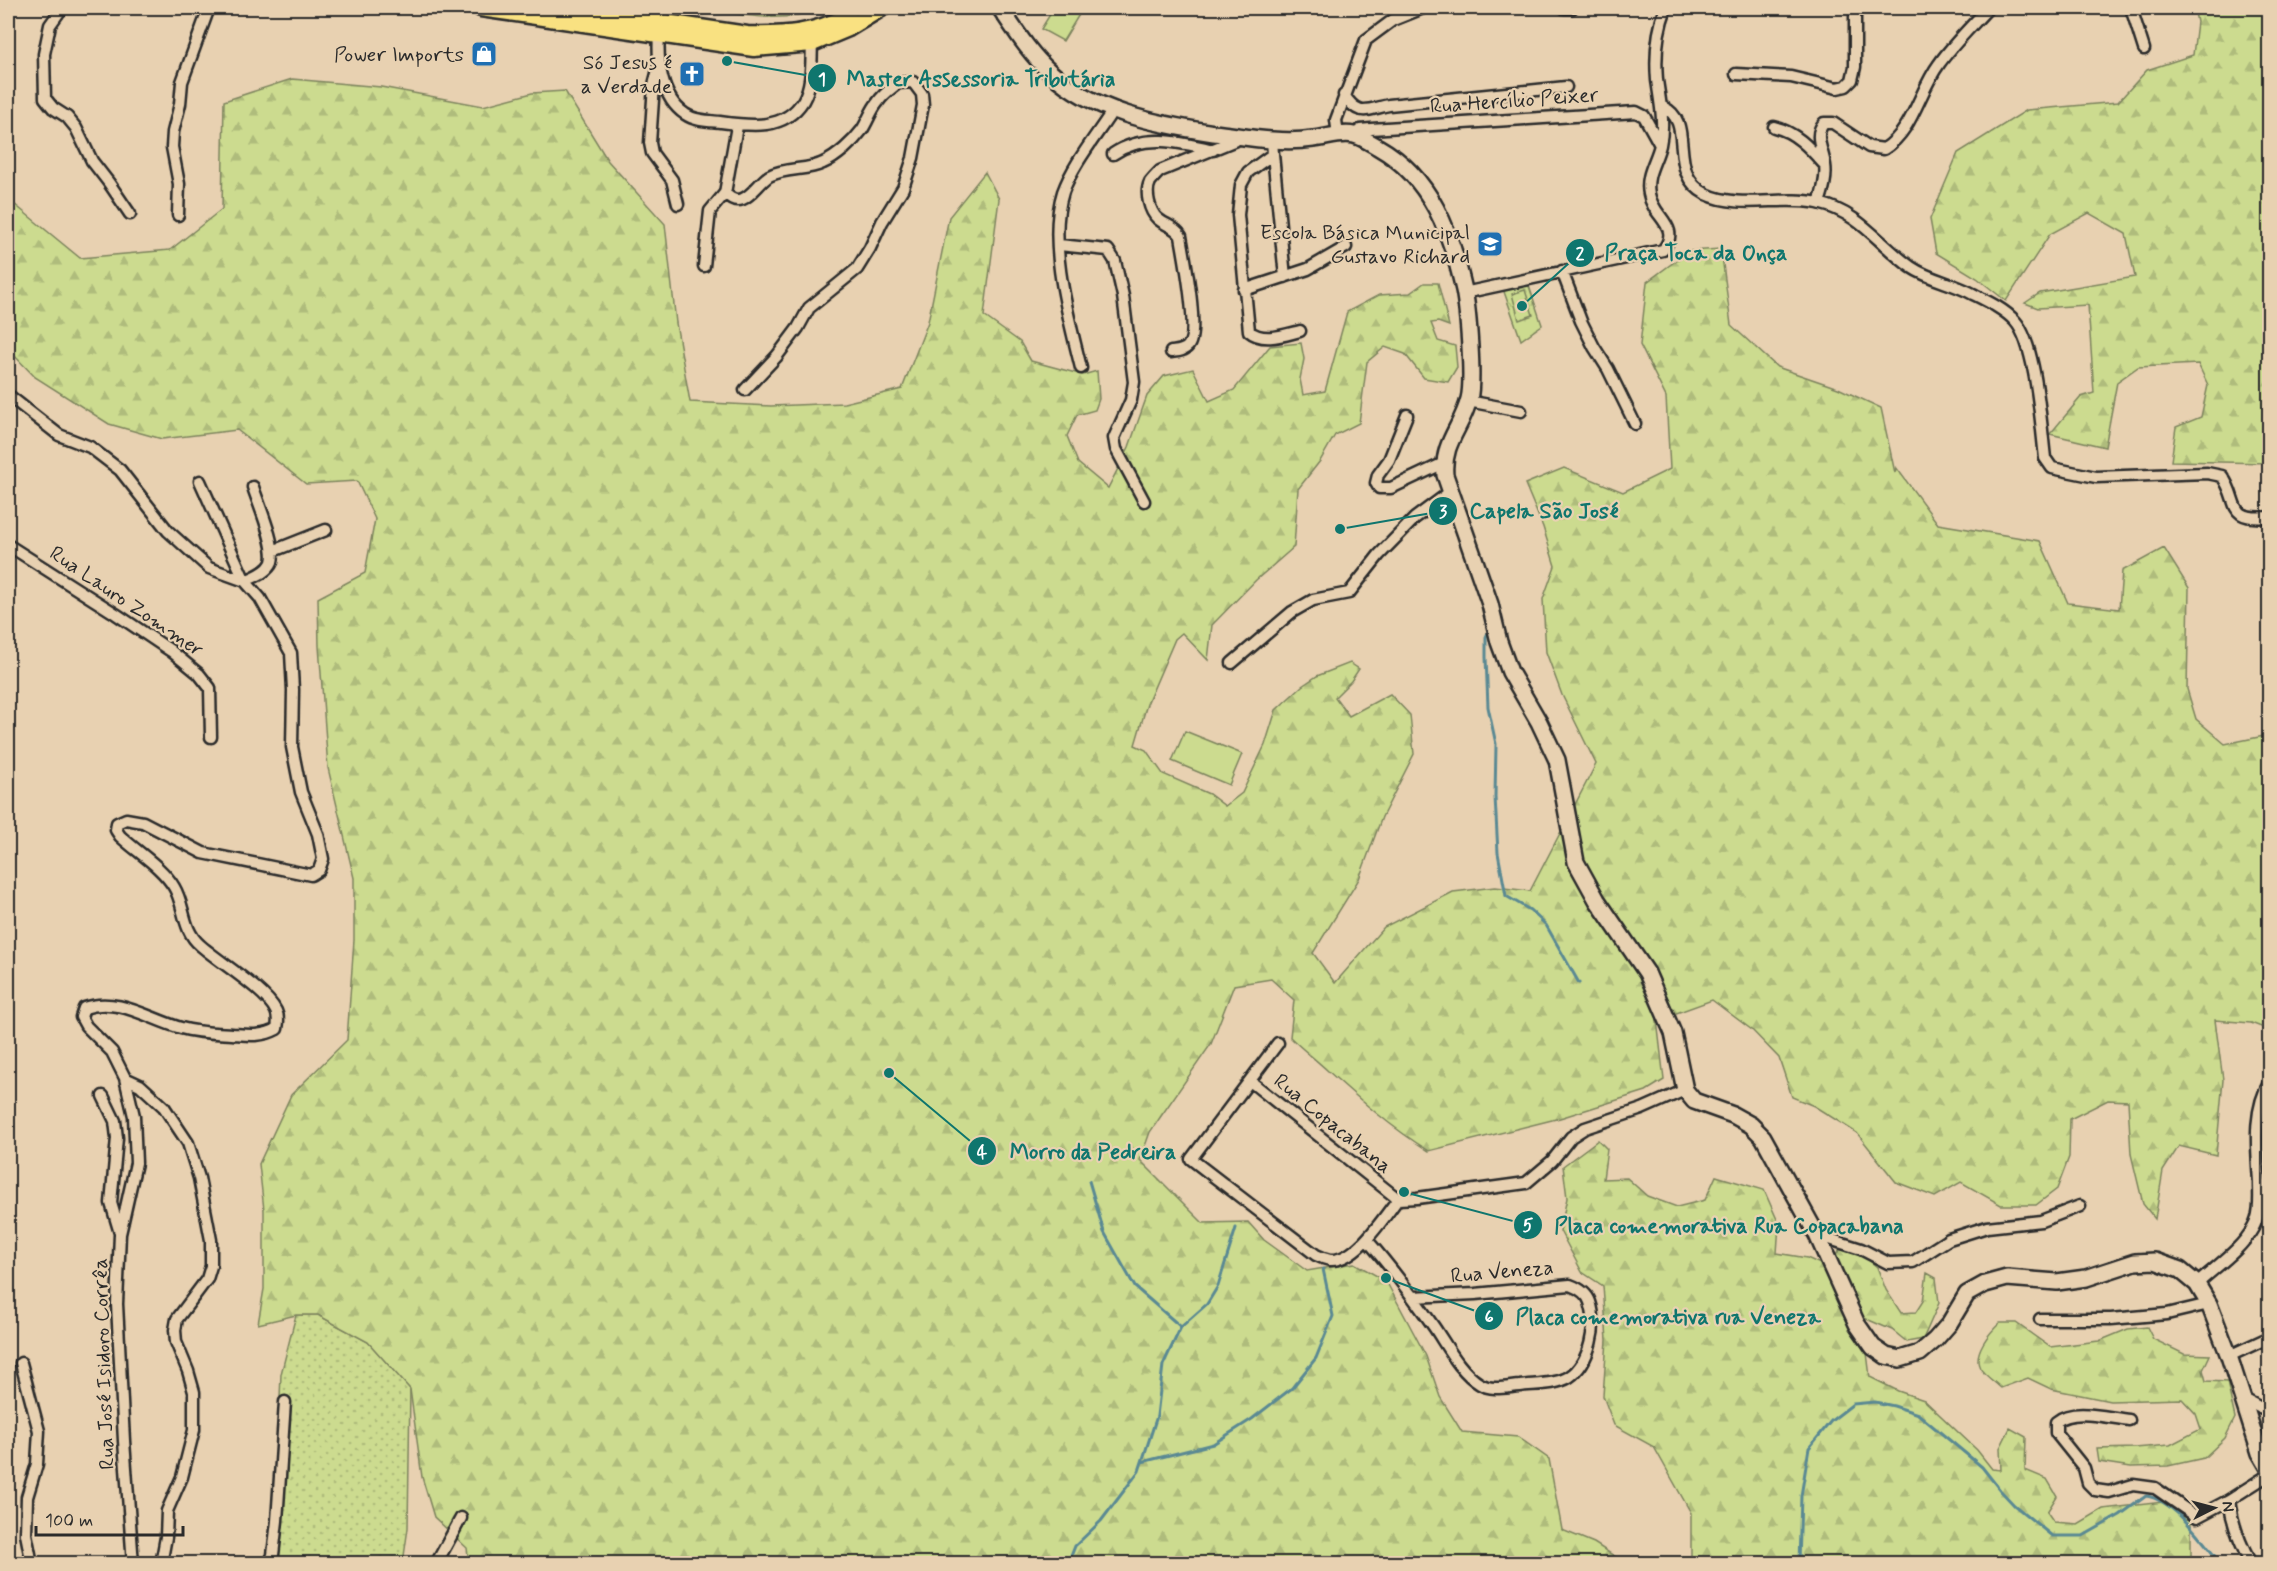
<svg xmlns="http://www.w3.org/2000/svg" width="2277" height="1571" font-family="Mynerve,sans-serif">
  <defs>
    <pattern id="grass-dots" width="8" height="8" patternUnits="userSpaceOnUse" patternTransform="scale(1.5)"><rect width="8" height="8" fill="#ccdb8f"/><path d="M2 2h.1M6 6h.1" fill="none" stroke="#afbc7c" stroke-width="1.8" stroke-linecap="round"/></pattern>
    <pattern id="forest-firs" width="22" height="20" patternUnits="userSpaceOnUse" patternTransform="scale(1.5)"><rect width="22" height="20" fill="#ccdb8f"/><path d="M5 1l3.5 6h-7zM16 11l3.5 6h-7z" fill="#afbc7c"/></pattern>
    <pattern id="park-crowns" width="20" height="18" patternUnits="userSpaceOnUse" patternTransform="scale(1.5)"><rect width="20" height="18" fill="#ccdb8f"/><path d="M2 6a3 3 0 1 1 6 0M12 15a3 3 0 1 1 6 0" fill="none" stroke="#afbc7c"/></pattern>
  </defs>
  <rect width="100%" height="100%" fill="#e8d1b1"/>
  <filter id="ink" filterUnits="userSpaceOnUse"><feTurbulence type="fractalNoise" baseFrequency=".0167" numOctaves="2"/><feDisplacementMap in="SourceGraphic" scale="12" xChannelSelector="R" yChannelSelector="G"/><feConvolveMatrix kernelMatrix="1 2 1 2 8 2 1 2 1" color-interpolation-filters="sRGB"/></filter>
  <g filter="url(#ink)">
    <!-- grass -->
    <path fill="url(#grass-dots)" stroke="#7c835d" stroke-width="1.5" d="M 296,1315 L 318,1315 L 368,1342 L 410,1389 L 408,1528 L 403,1563 L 273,1564 L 281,1374 Z"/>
    <!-- forest -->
    <path fill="url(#forest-firs)" stroke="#7c835d" stroke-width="1.5" d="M 695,8 L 820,8 C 780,26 736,13 695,8 Z
      M 2194,8 L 2269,8 L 2269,463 L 2171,461 L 2176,427 L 2201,417 L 2208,385 L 2198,364 L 2138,367 L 2117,382 L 2105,447 L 2050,434 L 2081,397 L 2094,393 L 2088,305 L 2038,308 L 2025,303 L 2040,293 L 2135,277 L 2126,234 L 2089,213 L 2050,234 L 2006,301 L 1977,278 L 1936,253 L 1930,219 L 1958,153 L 2027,110 L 2118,102 L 2147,70 L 2193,55 L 2197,22 Z
      M 292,79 L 381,87 L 483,106 L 532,93 L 565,91 L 608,161 L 665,224 L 676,323 L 690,402 L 771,406 L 844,403 L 902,389 L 928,322 L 949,217 L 985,172 L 999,199 L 984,316 L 1020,342 L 1031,361 L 1083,375 L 1097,371 L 1099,399 L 1095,410 L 1077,415 L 1067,436 L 1078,463 L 1108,488 L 1129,447 L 1147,396 L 1164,376 L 1193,369 L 1209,401 L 1234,390 L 1270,346 L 1301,343 L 1304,359 L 1300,379 L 1303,395 L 1325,391 L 1347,312 L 1379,295 L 1410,293 L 1424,283 L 1438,283 L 1449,326 L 1438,322 L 1431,323 L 1438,341 L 1455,346 L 1457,367 L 1448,382 L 1424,378 L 1405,354 L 1385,347 L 1367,362 L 1359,423 L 1335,435 L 1320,461 L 1298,489 L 1294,547 L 1256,580 L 1212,625 L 1208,660 L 1182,633 L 1175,639 L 1147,704 L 1135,745 L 1146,750 L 1163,774 L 1209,794 L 1225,806 L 1242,793 L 1265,745 L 1276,710 L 1302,686 L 1317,676 L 1350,663 L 1359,669 L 1351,681 L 1335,697 L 1349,716 L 1390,694 L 1410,715 L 1414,754 L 1382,817 L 1359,879 L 1313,953 L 1335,983 L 1384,927 L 1453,892 L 1495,887 L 1530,891 L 1596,764 L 1562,695 L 1546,652 L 1543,599 L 1555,566 L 1543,527 L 1525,484 L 1564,468 L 1623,492 L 1670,469 L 1666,397 L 1640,345 L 1647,282 L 1689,251 L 1721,249 L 1731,325 L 1777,367 L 1838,388 L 1881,408 L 1895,473 L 1896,467 L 1938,524 L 2040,541 L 2068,603 L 2119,609 L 2122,571 L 2164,548 L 2189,588 L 2187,689 L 2196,719 L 2225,744 L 2269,735 L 2269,1030 L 2251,1023 L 2215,1020 L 2223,1080 L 2216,1155 L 2179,1146 L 2163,1171 L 2155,1219 L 2143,1204 L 2131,1154 L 2128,1101 L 2108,1100 L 2070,1119 L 2069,1157 L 2057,1189 L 2036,1205 L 2001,1205 L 1961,1182 L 1935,1197 L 1896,1182 L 1857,1133 L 1814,1106 L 1792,1097 L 1779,1058 L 1752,1030 L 1712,1000 L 1657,1020 L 1664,1080 L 1646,1091 L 1560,1118 L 1429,1151 C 1392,1128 1360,1100 1328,1071 C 1315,1059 1302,1049 1290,1037 L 1294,1000 L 1271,979 L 1234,985 L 1211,1044 L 1150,1132 L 1140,1160 L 1203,1223 L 1248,1222 L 1264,1240 L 1307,1271 L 1354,1263 L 1386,1281 L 1426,1356 L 1440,1397 L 1462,1432 L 1518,1437 L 1549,1459 L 1562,1530 L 1594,1543 L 1625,1563 L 469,1563 L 467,1548 L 434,1517 L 422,1477 L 410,1389 L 368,1342 L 318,1315 L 296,1315 L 258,1324 L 264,1289 L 264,1210 L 259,1164 L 291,1095 L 347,1040 L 354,940 L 354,878 L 328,768 L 319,646 L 318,598 L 365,573 L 375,519 L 357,481 L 306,484 L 237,430 L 162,439 L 109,424 L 35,377 L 8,349 L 8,199 L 80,258 L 170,250 L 222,209 L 224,101 Z
      M 1598,1140 L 1607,1149 L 1603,1179 L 1627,1178 L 1647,1196 L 1677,1207 L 1705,1200 L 1716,1176 L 1764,1190 L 1779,1224 L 1777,1253 L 1807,1258 L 1827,1267 L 1841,1248 L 1859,1252 L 1877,1267 L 1886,1290 L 1901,1313 L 1916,1312 L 1923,1301 L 1927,1273 L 1936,1278 L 1939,1303 L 1923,1339 L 1907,1342 L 1892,1330 L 1848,1311 L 1866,1345 L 1870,1377 L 1898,1391 L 1924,1400 L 1977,1450 L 1992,1469 L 2001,1470 L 2000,1448 L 2010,1428 L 2026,1437 L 2025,1470 L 2047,1479 L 2057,1496 L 2047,1512 L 2054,1522 L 2078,1524 L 2103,1509 L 2172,1501 L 2191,1518 L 2191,1563 L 1691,1563 L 1691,1513 L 1654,1447 L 1614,1425 L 1603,1396 L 1607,1340 L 1603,1286 L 1582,1272 L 1560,1231 L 1567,1198 L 1563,1166 Z
      M 2000,1323 L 2016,1323 L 2050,1347 L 2099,1341 L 2128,1329 L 2147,1327 L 2153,1339 L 2184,1354 L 2210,1355 L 2203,1370 L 2206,1381 L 2227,1382 L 2235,1418 L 2225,1438 L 2204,1458 L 2168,1466 L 2131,1467 L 2099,1462 L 2097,1449 L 2135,1448 L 2170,1445 L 2201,1429 L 2196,1414 L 2182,1399 L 2110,1401 L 2051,1389 L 2028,1378 L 2001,1388 C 1995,1382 1984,1375 1980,1368 C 1972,1353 1990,1332 2000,1323 Z"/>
    <!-- park -->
    <path fill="url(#park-crowns)" stroke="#7c835d" stroke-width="1.5" d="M 1527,280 L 1542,325 L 1521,340 L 1502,286 Z"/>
    <!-- garden -->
    <path fill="#ccdb8f" stroke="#7c835d" stroke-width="1.5" d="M 1054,8 L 1083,8 L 1063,41 L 1041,29 Z
      M 1525,290 L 1533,315 L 1519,320 L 1512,294 Z
      M 1185,731 L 1242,754 L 1229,785 L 1172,761 Z"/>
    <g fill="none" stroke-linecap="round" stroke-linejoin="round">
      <!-- stream -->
      <path stroke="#5a8993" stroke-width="3" d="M 1489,630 L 1486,637 L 1486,657 L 1488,707 L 1496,744 L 1495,797 L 1498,853 L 1506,896 L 1530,910 L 1546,925 L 1579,983
        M 1181,1327 L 1207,1304 L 1218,1286 L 1236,1228
        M 1142,1462 L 1213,1444 L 1252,1419 L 1292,1388 L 1316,1358 L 1333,1316 L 1323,1269
        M 1068,1564 L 1075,1546 L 1101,1521 L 1139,1471 L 1157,1416 L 1163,1365 L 1181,1327 L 1135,1287 L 1104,1232 L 1089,1181
        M 1799,1564 L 1801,1496 L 1809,1448 L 1831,1421 L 1853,1404 L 1875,1402 L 1894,1406 L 1918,1414 L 1982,1467 L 2000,1490 L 2014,1505 L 2052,1536 L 2083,1536 L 2120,1515 L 2146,1496 C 2175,1500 2203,1542 2221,1564"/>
      <!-- street casing -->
      <g stroke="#2b2b2b" stroke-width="15">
        <path id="street" d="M 62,8 L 50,25 L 44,54 L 45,98 L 53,108 L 67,117 L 76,128 L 92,161 L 109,183 L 130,214
          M 1564,8 L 1572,8
          M 2131,8 L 2144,49
          M 659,35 C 657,61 661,98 685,114 C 695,121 709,121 720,122 C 750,126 784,131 803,101 C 813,84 811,61 812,43
          M 659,66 L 654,85 L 650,143 L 652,153 L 672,180 L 678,204
          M 1736,74 L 1791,77 L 1837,88 L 1846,86 L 1852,80 L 1855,67 L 1855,8
          M 1344,95 C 1359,117 1365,110 1389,105 L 1566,87
          M 1663,107 C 1697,122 1665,173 1706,194 C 1740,210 1782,195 1818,203 C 1861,213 1878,244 1911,267 C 1930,280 1953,283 1973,294 C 1987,301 2004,309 2015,321 C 2036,344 2041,425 2045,458 L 2052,468 L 2096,477 L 2207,473 L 2222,476 C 2241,502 2224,521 2270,517
          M 1774,127 C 1795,132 1809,147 1823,163
          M 1338,135 L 1336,120 L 1366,40 L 1393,20 L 1423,8
          M 1355,135 L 1360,130 L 1371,129 L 1636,112 L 1644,116 L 1659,143
          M 1272,140 L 1273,154 L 1248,172 L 1241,185 L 1238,215 L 1249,331 C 1263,343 1284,335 1300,331
          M 1113,154 C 1144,133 1180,142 1213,150
          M 1273,154 L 1285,277
          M 725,193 C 743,213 755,185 769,176 C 785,167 807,171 823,163 C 837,157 853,142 862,130 C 868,121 871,110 878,102 C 883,94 891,89 898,83 L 913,82 L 922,94 L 923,105 L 913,158 L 903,188 L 882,222 L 870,248 L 857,269 L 809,308 L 798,328 L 777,356 L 745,390
          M 1819,203 C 1823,191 1827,178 1825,165 C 1823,150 1813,135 1824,123 L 1833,123 L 1869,147 L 1884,149 C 1913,131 1919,91 1939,64 C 1953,44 1972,26 1988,8
          M 178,215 L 179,184 L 172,147 L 173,132 L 180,104 L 182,82 L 209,8
          M 1059,245 L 1108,250 L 1115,261 L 1123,296 L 1134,382 L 1131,400 L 1114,438 L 1116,449 L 1144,501
          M 704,266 L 710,211 L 725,193 L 737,126
          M 1562,271 L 1581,321 L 1594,347 L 1608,369 L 1635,424
          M 1244,290 L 1308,269 L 1346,247
          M 1464,293 L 1663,250 C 1682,226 1653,218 1649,194 C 1645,175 1656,162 1660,145 C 1665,123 1660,102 1657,80 C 1655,55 1657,31 1666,8
          M 1171,352 C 1178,351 1184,351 1188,346 C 1200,333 1184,255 1181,236 C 1175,226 1166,226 1158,219 C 1149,211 1145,192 1150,182 C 1153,178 1157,174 1160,171 L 1243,137
          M 1081,368 C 1069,319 1047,242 1063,192 C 1073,164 1097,135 1113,110
          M 8,395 L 59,435 L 90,447 L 120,470 L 168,531 L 209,568 L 245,581 L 260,598 L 291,653 L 293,690 L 292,747 L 301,792 L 318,834 L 323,859 L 319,870 L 311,875 L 203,853 L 143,822 L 126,819 L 117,823 L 116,830 L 120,836 C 137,852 162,867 174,887 C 185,905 182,930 200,945 C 219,962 266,990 276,1011 C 279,1017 278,1023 277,1029 C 262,1037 249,1035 232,1034 C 215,1033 198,1033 181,1028 C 149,1019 118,996 84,1008 L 81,1017 L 86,1026 L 112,1052 L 125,1078 L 134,1116 L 136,1163 L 120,1234 L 117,1304 L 124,1441 L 133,1564
          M 1468,401 L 1521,411
          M 1407,415 L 1389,460 L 1378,475 L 1376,483 L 1379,488 L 1391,488 L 1444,463
          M 200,481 L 245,581
          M 8,545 L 116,614 L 171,651 L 199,674 L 210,688 L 211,737
          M 273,551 L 326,530
          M 245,581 C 254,577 268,572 272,562 C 277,546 258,503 253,487
          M 1232,663 L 1292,612 L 1313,600 L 1349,593 L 1379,555 L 1415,518 L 1450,492
          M 1278,1043 L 1191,1159 L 1316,1255 C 1320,1257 1325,1259 1330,1260 C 1356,1262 1384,1217 1398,1199
          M 125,1078 L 140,1085 L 164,1107 L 188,1143 L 199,1178 L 211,1240 L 211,1266 L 207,1279 L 177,1319 L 175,1330 L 176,1342 L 188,1371 L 194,1392 L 194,1430 L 182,1477 L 167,1511 L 166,1537 L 161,1564
          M 1250,1081 L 1398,1199 L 1417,1198 L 1526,1183 L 1552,1161 L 1571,1137 L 1585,1128 L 1642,1109 L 1685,1090
          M 103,1096 L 115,1121 L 117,1138 L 111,1203 L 120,1233
          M 1817,1235 L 1861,1249 L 1888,1263 L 1913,1262 L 1949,1239 L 1987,1227 L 2041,1221 L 2080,1206
          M 1367,1240 C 1392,1268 1413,1297 1434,1327 C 1447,1346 1460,1372 1480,1384 C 1492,1391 1506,1387 1520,1386 C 1534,1384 1556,1385 1569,1377 C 1590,1363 1598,1325 1590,1302 C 1587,1293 1578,1288 1570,1285 L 1475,1294 L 1413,1297
          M 2197,1284 C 2215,1267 2241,1250 2253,1228 C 2261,1214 2259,1197 2259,1182 C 2257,1149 2252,1111 2270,1081
          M 2040,1319 L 2111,1319 L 2167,1314 L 2209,1304
          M 2229,1356 L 2270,1337
          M 21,1363 L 39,1431 L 37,1464 L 27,1497 L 26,1534 L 32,1564
          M 2244,1399 L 2270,1413
          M 2129,1420 C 2108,1418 2073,1407 2056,1422 L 2056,1433 L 2084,1468 L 2088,1483 L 2095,1490 L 2109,1492 L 2133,1485 L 2155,1488 L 2197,1517 L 2229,1500 L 2270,1474
          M 2229,1500 C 2232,1523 2240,1544 2251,1564
          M 269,1564 L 273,1555 L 277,1521 L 285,1402
          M 436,1564 L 461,1518"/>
      </g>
      <!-- secondary casing -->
      <g stroke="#2b2b2b" stroke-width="20">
        <path id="secondary" d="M 1000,8 C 1015,30 1030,54 1050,72 C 1095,113 1156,124 1214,133 C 1233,135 1253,139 1272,140 C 1286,141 1300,141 1313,139 C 1326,138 1341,132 1354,135 C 1362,137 1371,143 1378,147 C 1431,177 1451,233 1464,290 C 1468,310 1474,380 1469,399 C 1462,428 1442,442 1445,475 L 1490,604 L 1499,642 L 1510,672 L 1539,722 L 1557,760 L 1576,862 L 1597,900 L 1647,973 L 1673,1033 L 1685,1090 L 1694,1101 L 1733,1115 L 1751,1125 L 1763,1137 L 1817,1235 L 1857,1324 L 1873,1347 L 1886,1356 L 1900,1359 L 1920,1353 L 1935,1340 L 1949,1324 L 1967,1294 L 1985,1284 L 2007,1278 L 2057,1282 L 2086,1278 L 2135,1262 L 2155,1261 L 2180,1270 L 2197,1284 L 2209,1304 L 2229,1356 L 2260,1453 L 2270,1470"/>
      </g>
      <!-- primary casing -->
      <g stroke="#2b2b2b" stroke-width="21">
        <path id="primary" d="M 481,8 L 754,48 L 812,43 L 848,28 L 881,8
          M 564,8 L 747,35 C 786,36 814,34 848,16"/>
      </g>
      <!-- street -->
      <use href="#street" stroke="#e8d1b1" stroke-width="10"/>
      <!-- secondary -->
      <use href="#secondary" stroke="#e8d1b1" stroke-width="15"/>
      <!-- primary -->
      <use href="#primary" stroke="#f9e181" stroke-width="16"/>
    </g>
  </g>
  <!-- icons -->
  <defs>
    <g id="shop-square" transform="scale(1.35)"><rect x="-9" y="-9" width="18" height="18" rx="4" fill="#1f6fb2" stroke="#e8d1b1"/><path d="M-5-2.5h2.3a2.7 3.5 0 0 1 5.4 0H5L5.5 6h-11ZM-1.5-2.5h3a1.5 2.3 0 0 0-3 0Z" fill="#fff"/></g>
    <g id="church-square" transform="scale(1.35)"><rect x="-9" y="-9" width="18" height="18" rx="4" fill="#1f6fb2" stroke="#e8d1b1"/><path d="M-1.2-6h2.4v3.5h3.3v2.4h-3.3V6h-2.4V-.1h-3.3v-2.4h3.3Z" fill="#fff"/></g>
    <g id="school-square" transform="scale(1.35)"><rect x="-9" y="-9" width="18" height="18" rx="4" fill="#1f6fb2" stroke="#e8d1b1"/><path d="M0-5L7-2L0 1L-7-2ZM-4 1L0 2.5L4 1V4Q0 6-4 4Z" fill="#fff"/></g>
  </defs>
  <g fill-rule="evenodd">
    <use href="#shop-square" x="484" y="54"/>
    <use href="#church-square" x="692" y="74"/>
    <use href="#school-square" x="1490" y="244"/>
  </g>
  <g text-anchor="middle" stroke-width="4.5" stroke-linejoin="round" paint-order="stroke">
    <!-- poi labels -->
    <g font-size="21" fill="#2b2b2b" stroke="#e8d1b1" text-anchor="end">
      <text x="464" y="61">Power Imports</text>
      <text x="672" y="69">Só Jesus é<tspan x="672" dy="24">a Verdade</tspan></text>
      <text x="1470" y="239">Escola Básica Municipal<tspan x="1470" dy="24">Gustavo Richard</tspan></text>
    </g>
    <!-- street labels -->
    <g font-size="21" fill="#2b2b2b" stroke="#e8d1b1">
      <text transform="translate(1514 100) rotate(-4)" y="7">Rua Hercílio Peixer</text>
      <text transform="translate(127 601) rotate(34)" y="7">Rua Lauro Zommer</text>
      <text transform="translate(1333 1123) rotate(39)" y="7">Rua Copacabana</text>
      <text transform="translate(1502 1271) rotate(-5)" y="7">Rua Veneza</text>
      <text transform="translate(103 1364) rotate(-92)" y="7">Rua José Isidoro Corrêa</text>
    </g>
  </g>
  <!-- callouts -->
  <path fill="none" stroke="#0f766e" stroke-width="2" d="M727 61L822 78M1522 306L1580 253M1340 529L1443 511M889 1073L982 1151M1404 1192L1528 1225M1386 1278L1489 1316"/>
  <g fill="#0f766e" stroke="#e8d1b1" stroke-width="2">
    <circle cx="727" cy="61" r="6"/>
    <circle cx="1522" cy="306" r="6"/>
    <circle cx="1340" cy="529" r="6"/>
    <circle cx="889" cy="1073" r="6"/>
    <circle cx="1404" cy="1192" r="6"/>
    <circle cx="1386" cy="1278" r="6"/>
    <circle cx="822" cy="78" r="15"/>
    <circle cx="1580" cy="253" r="15"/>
    <circle cx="1443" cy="511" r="15"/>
    <circle cx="982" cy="1151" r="15"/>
    <circle cx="1528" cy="1225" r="15"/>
    <circle cx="1489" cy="1316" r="15"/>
  </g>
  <g font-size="18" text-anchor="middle" font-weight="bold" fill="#fff">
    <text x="822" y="85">1</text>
    <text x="1580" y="259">2</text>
    <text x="1443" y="517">3</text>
    <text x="982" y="1158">4</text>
    <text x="1528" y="1231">5</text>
    <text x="1489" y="1322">6</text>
  </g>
  <g font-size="22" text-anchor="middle" font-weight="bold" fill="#0f766e" stroke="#e8d1b1" stroke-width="4.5" stroke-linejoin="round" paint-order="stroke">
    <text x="981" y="86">Master Assessoria Tributária</text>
    <text x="1696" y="260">Praça Toca da Onça</text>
    <text x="1544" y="518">Capela São José</text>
    <text x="1093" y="1159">Morro da Pedreira</text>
    <text x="1729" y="1233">Placa comemorativa Rua Copacabana</text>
    <text x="1668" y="1324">Placa comemorativa rua Veneza</text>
  </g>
  <!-- margin -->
  <rect width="2277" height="1571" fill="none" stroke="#e8d1b1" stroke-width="30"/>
  <rect x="15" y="15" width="2247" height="1541" fill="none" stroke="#2b2b2b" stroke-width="2" filter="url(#ink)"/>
  <!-- north arrow -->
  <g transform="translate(2214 1508) rotate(84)" stroke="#e8d1b1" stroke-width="4.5" paint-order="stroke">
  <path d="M0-4.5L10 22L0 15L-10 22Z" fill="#2b2b2b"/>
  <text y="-9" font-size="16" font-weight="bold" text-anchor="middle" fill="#2b2b2b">N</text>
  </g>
  <!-- scale -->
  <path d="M36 1526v9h147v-9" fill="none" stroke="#2b2b2b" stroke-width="3"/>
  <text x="45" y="1526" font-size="18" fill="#2b2b2b" stroke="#e8d1b1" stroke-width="4.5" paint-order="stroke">100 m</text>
</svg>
